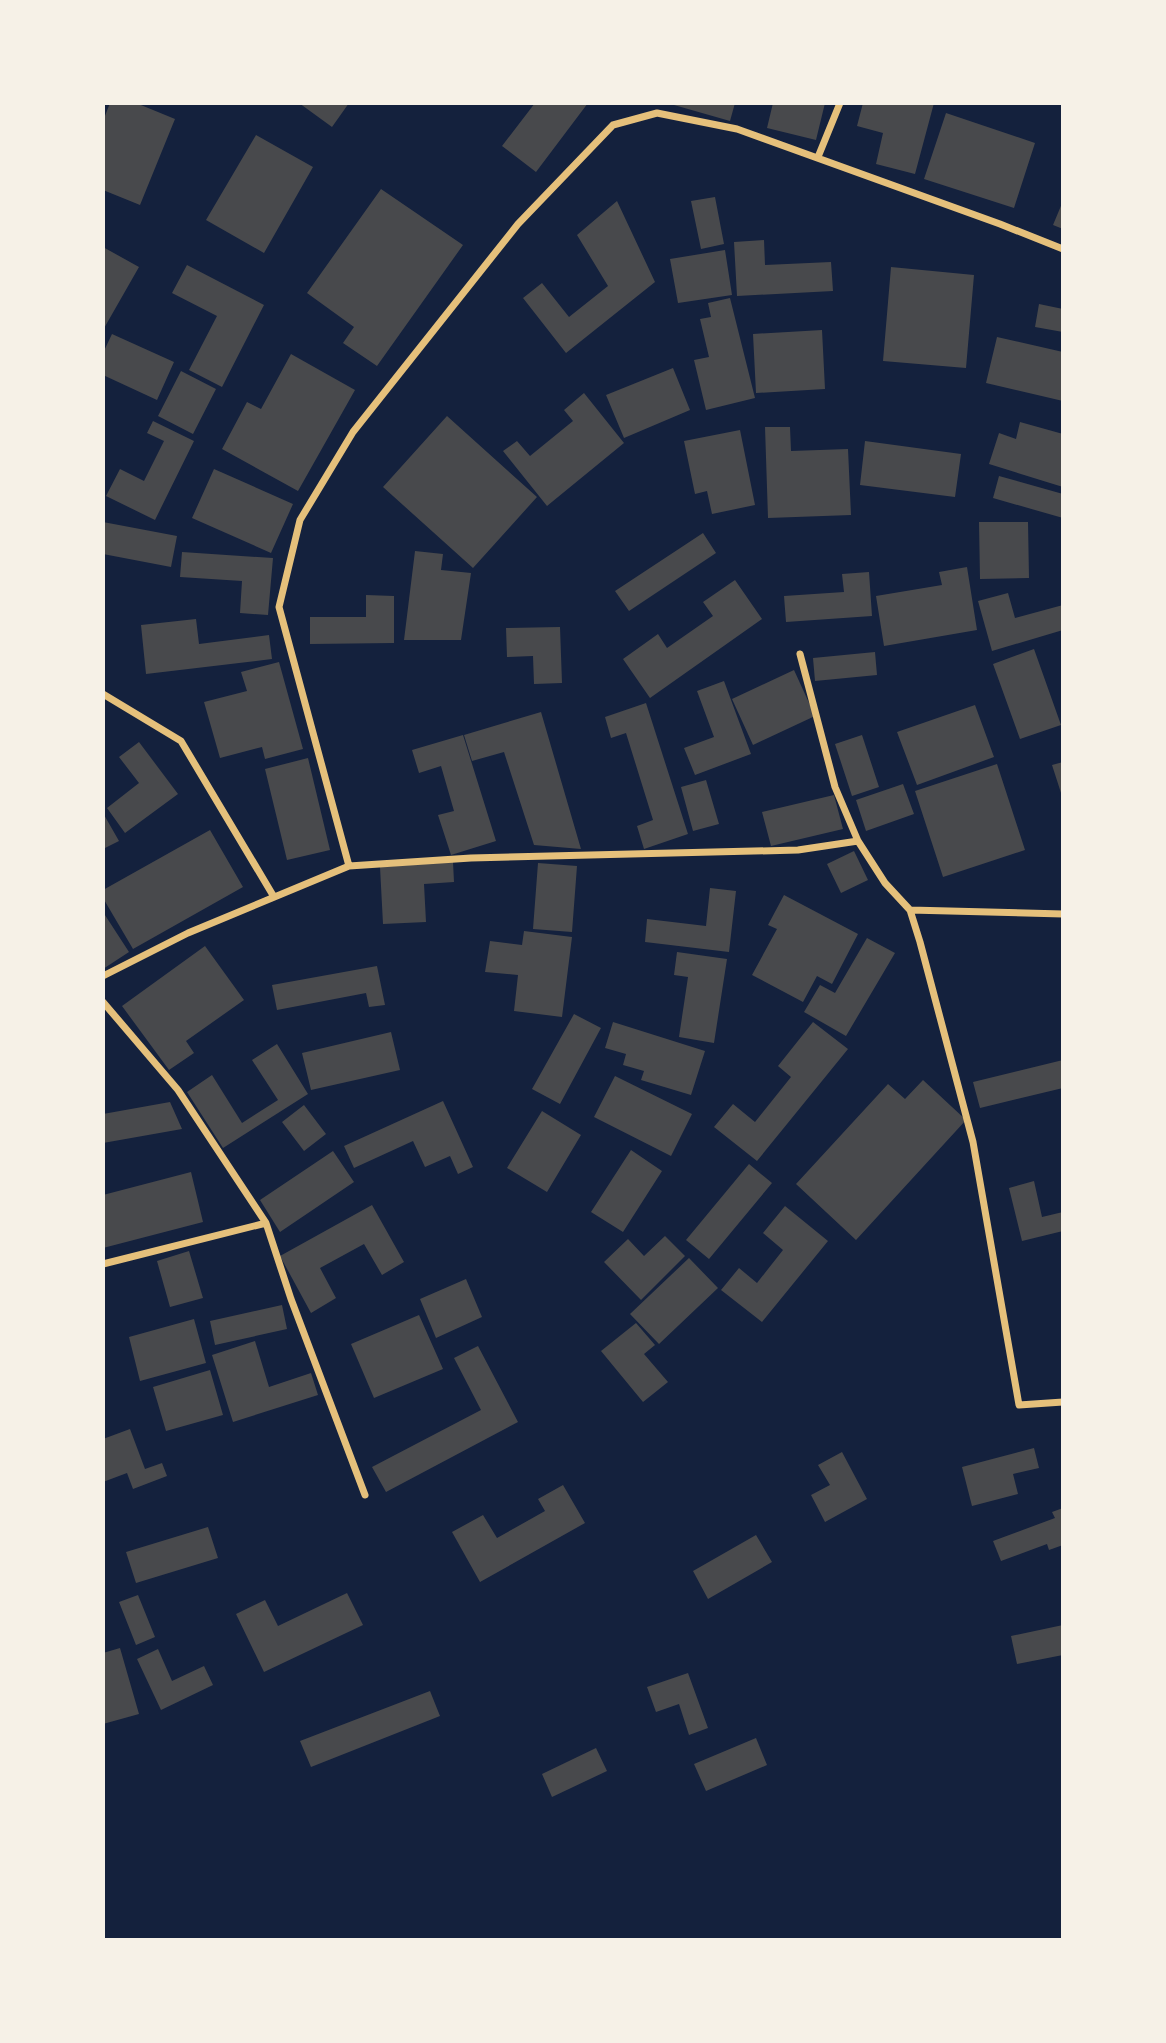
<svg xmlns="http://www.w3.org/2000/svg" width="1166" height="2043" font-family="'Nunito Sans',sans-serif">
  <rect width="100%" height="100%" fill="#14213d"/>
  <!-- building -->
  <path fill="#48494c" d="M 110,103 L 136,103 L 175,119 L 140,205 L 103,190 L 103,121 Z
    M 299,103 L 349,103 L 332,127 Z
    M 535,103 L 588,103 L 536,172 L 502,146 Z
    M 667,103 L 735,103 L 730,121 Z
    M 773,103 L 825,103 L 816,140 L 767,128 Z
    M 863,103 L 934,103 L 915,174 L 876,164 L 883,133 L 857,126 Z
    M 946,113 L 1035,143 L 1014,208 L 924,179 Z
    M 256,135 L 313,167 L 264,253 L 206,220 Z
    M 381,189 L 463,245 L 377,366 L 343,343 L 354,327 L 307,293 Z
    M 715,197 L 724,244 L 701,249 L 691,201 Z
    M 617,201 L 655,282 L 566,353 L 523,298 L 542,283 L 569,317 L 608,286 L 577,235 Z
    M 1063,201 L 1063,229 L 1053,225 Z
    M 764,240 L 765,265 L 831,262 L 833,291 L 737,296 L 734,242 Z
    M 103,247 L 139,267 L 103,330 Z
    M 725,250 L 732,295 L 678,303 L 670,259 Z
    M 187,265 L 264,305 L 222,387 L 189,370 L 217,316 L 172,293 Z
    M 891,267 L 974,275 L 966,368 L 883,361 Z
    M 730,298 L 755,398 L 706,410 L 694,360 L 709,357 L 700,319 L 711,317 L 708,303 Z
    M 1039,304 L 1063,309 L 1063,332 L 1035,327 Z
    M 822,330 L 825,389 L 756,393 L 753,334 Z
    M 112,334 L 174,362 L 157,400 L 103,375 L 103,353 Z
    M 997,337 L 1063,352 L 1063,401 L 986,383 Z
    M 291,354 L 355,390 L 298,491 L 222,449 L 247,402 L 261,409 Z
    M 673,368 L 690,410 L 624,438 L 606,395 Z
    M 181,371 L 216,389 L 193,434 L 158,416 Z
    M 584,393 L 624,443 L 547,506 L 503,451 L 517,441 L 530,456 L 573,421 L 564,410 Z
    M 447,416 L 537,497 L 473,568 L 383,487 Z
    M 153,421 L 194,441 L 155,520 L 106,496 L 120,469 L 144,481 L 164,441 L 147,433 Z
    M 1020,422 L 1063,434 L 1063,487 L 989,464 L 999,433 L 1016,439 Z
    M 765,427 L 790,427 L 791,451 L 848,449 L 851,515 L 768,518 Z
    M 740,430 L 755,505 L 712,514 L 707,491 L 695,494 L 684,441 Z
    M 865,441 L 961,454 L 955,497 L 860,485 Z
    M 214,469 L 293,504 L 271,553 L 192,518 Z
    M 999,476 L 1063,494 L 1063,518 L 993,498 Z
    M 103,522 L 177,536 L 171,567 L 103,554 Z
    M 979,522 L 1028,522 L 1029,578 L 980,579 Z
    M 703,533 L 716,553 L 629,611 L 615,591 Z
    M 415,551 L 443,554 L 441,570 L 471,573 L 461,640 L 404,640 Z
    M 182,552 L 273,558 L 268,615 L 240,613 L 242,581 L 180,577 Z
    M 967,567 L 977,630 L 884,646 L 876,596 L 942,585 L 939,572 Z
    M 869,572 L 872,616 L 786,622 L 784,596 L 844,592 L 842,574 Z
    M 735,580 L 762,619 L 650,698 L 623,659 L 658,634 L 667,648 L 713,616 L 703,602 Z
    M 1008,593 L 1015,618 L 1063,605 L 1063,630 L 992,651 L 978,601 Z
    M 366,595 L 394,596 L 394,643 L 310,644 L 310,617 L 366,617 Z
    M 196,619 L 199,644 L 269,635 L 272,659 L 146,674 L 141,625 Z
    M 560,627 L 562,683 L 534,684 L 533,656 L 507,657 L 506,628 Z
    M 1034,649 L 1061,725 L 1020,739 L 993,664 Z
    M 875,652 L 877,675 L 815,681 L 813,658 Z
    M 279,662 L 303,749 L 265,759 L 262,747 L 220,758 L 204,702 L 247,691 L 241,672 Z
    M 794,670 L 815,716 L 753,745 L 732,699 Z
    M 724,681 L 751,754 L 695,775 L 684,748 L 714,737 L 697,691 Z
    M 646,703 L 688,834 L 644,849 L 637,826 L 653,820 L 626,733 L 611,738 L 605,717 Z
    M 975,705 L 994,757 L 917,785 L 897,732 Z
    M 541,712 L 581,849 L 534,845 L 504,752 L 472,761 L 464,735 Z
    M 463,735 L 496,841 L 451,855 L 438,815 L 454,811 L 441,766 L 419,773 L 412,750 Z
    M 862,735 L 879,787 L 852,796 L 835,744 Z
    M 139,742 L 178,794 L 125,833 L 107,808 L 139,783 L 119,757 Z
    M 308,758 L 330,850 L 287,860 L 265,769 Z
    M 1063,762 L 1063,796 L 1062,796 L 1052,765 Z
    M 997,764 L 1025,850 L 943,877 L 915,791 Z
    M 706,780 L 719,824 L 693,831 L 681,787 Z
    M 903,784 L 914,814 L 866,831 L 856,800 Z
    M 834,795 L 843,829 L 771,846 L 762,812 Z
    M 103,813 L 119,841 L 103,849 Z
    M 210,830 L 243,887 L 133,949 L 103,898 L 103,890 Z
    M 854,851 L 868,880 L 841,893 L 827,864 Z
    M 453,862 L 454,882 L 424,884 L 426,922 L 383,924 L 380,867 Z
    M 538,863 L 577,866 L 572,932 L 533,929 Z
    M 710,888 L 736,891 L 729,952 L 645,942 L 647,919 L 706,926 Z
    M 784,895 L 858,934 L 832,984 L 817,976 L 803,1002 L 752,975 L 777,929 L 768,925 Z
    M 103,912 L 129,952 L 103,969 Z
    M 524,931 L 572,937 L 562,1017 L 514,1011 L 518,975 L 485,972 L 490,941 L 522,945 Z
    M 867,938 L 895,953 L 846,1036 L 804,1012 L 820,985 L 835,993 Z
    M 205,946 L 244,1000 L 186,1041 L 194,1053 L 169,1070 L 122,1006 Z
    M 677,952 L 727,959 L 714,1043 L 679,1037 L 688,977 L 674,975 Z
    M 377,966 L 385,1005 L 369,1007 L 366,993 L 277,1010 L 272,985 Z
    M 574,1014 L 601,1028 L 560,1104 L 532,1089 Z
    M 613,1022 L 705,1051 L 691,1095 L 641,1080 L 644,1071 L 623,1065 L 626,1054 L 605,1048 Z
    M 813,1022 L 848,1049 L 757,1161 L 714,1127 L 733,1104 L 755,1122 L 791,1077 L 778,1066 Z
    M 391,1032 L 400,1070 L 311,1090 L 302,1053 Z
    M 277,1044 L 308,1094 L 223,1148 L 187,1092 L 212,1075 L 242,1123 L 278,1100 L 252,1060 Z
    M 1063,1060 L 1063,1088 L 980,1108 L 973,1082 Z
    M 615,1076 L 692,1114 L 671,1156 L 594,1117 Z
    M 923,1080 L 966,1120 L 856,1240 L 796,1184 L 888,1084 L 905,1099 Z
    M 443,1101 L 473,1167 L 458,1174 L 450,1156 L 425,1167 L 413,1141 L 354,1168 L 344,1146 Z
    M 170,1102 L 182,1129 L 103,1143 L 103,1114 Z
    M 304,1105 L 326,1134 L 304,1151 L 282,1122 Z
    M 542,1111 L 581,1135 L 547,1192 L 507,1168 Z
    M 631,1150 L 662,1171 L 623,1232 L 591,1212 Z
    M 333,1151 L 354,1182 L 280,1232 L 260,1200 Z
    M 749,1164 L 772,1183 L 709,1259 L 686,1240 Z
    M 191,1172 L 203,1222 L 103,1248 L 103,1195 Z
    M 1034,1181 L 1042,1217 L 1063,1212 L 1063,1231 L 1022,1241 L 1009,1188 Z
    M 372,1205 L 404,1262 L 382,1275 L 364,1244 L 320,1268 L 336,1298 L 311,1313 L 280,1256 Z
    M 785,1206 L 828,1241 L 762,1322 L 721,1290 L 739,1268 L 757,1283 L 783,1250 L 763,1233 Z
    M 665,1236 L 685,1256 L 641,1300 L 604,1262 L 628,1239 L 644,1256 Z
    M 189,1251 L 203,1298 L 170,1307 L 157,1261 Z
    M 689,1258 L 718,1288 L 659,1344 L 630,1314 Z
    M 466,1279 L 482,1317 L 436,1338 L 420,1299 Z
    M 282,1305 L 287,1329 L 215,1345 L 210,1321 Z
    M 419,1315 L 443,1369 L 374,1398 L 351,1344 Z
    M 194,1319 L 206,1363 L 140,1381 L 129,1337 Z
    M 636,1323 L 655,1345 L 644,1354 L 668,1382 L 643,1402 L 601,1351 Z
    M 255,1341 L 269,1387 L 311,1373 L 318,1395 L 233,1422 L 212,1355 Z
    M 478,1346 L 518,1422 L 386,1492 L 372,1467 L 481,1410 L 454,1358 Z
    M 210,1370 L 223,1415 L 166,1431 L 153,1387 Z
    M 130,1429 L 145,1469 L 162,1463 L 167,1476 L 133,1489 L 127,1473 L 103,1482 L 103,1439 Z
    M 1034,1448 L 1039,1468 L 1013,1474 L 1018,1494 L 972,1506 L 962,1467 Z
    M 842,1452 L 867,1499 L 825,1522 L 811,1495 L 830,1485 L 818,1465 Z
    M 563,1485 L 585,1523 L 480,1582 L 452,1532 L 483,1515 L 497,1538 L 545,1511 L 538,1499 Z
    M 1063,1508 L 1063,1545 L 1049,1550 L 1047,1544 L 1001,1561 L 993,1541 L 1055,1518 L 1052,1512 Z
    M 208,1527 L 218,1558 L 136,1583 L 126,1552 Z
    M 756,1535 L 772,1562 L 708,1599 L 693,1571 Z
    M 347,1593 L 363,1625 L 264,1672 L 236,1614 L 265,1600 L 278,1626 Z
    M 138,1595 L 155,1637 L 136,1645 L 119,1602 Z
    M 1063,1625 L 1063,1655 L 1017,1664 L 1011,1636 Z
    M 120,1648 L 139,1714 L 103,1724 L 103,1653 Z
    M 158,1649 L 172,1681 L 204,1666 L 213,1685 L 161,1710 L 137,1659 Z
    M 688,1673 L 708,1728 L 689,1735 L 679,1704 L 656,1712 L 647,1687 Z
    M 430,1691 L 440,1716 L 311,1767 L 300,1741 Z
    M 756,1738 L 767,1765 L 706,1791 L 694,1764 Z
    M 596,1748 L 607,1771 L 552,1797 L 542,1774 Z"/>
  <g fill="none" stroke-linecap="round" stroke-linejoin="round">
    <!-- minor -->
    <path stroke="#e5c07b" stroke-width="7" d="M 818,157 L 840,103
      M 800,654 L 835,787 L 858,841 L 885,883 L 910,910 L 920,942 L 973,1142 L 1019,1405 L 1063,1402
      M 103,694 L 181,741 L 274,897
      M 349,866 L 279,607 L 300,520 L 353,432 L 518,224 L 613,125 L 657,113 L 737,129 L 1000,224 L 1063,249
      M 910,910 L 1063,914
      M 103,976 L 188,933 L 349,866 L 471,858 L 798,850 L 858,841
      M 103,1002 L 178,1090 L 266,1223 L 291,1299 L 365,1495
      M 103,1264 L 266,1223"/>
  </g>
  <!-- border -->
  <rect width="1166" height="2043" fill="none" stroke="#f6f1e7" stroke-width="210"/>
</svg>
